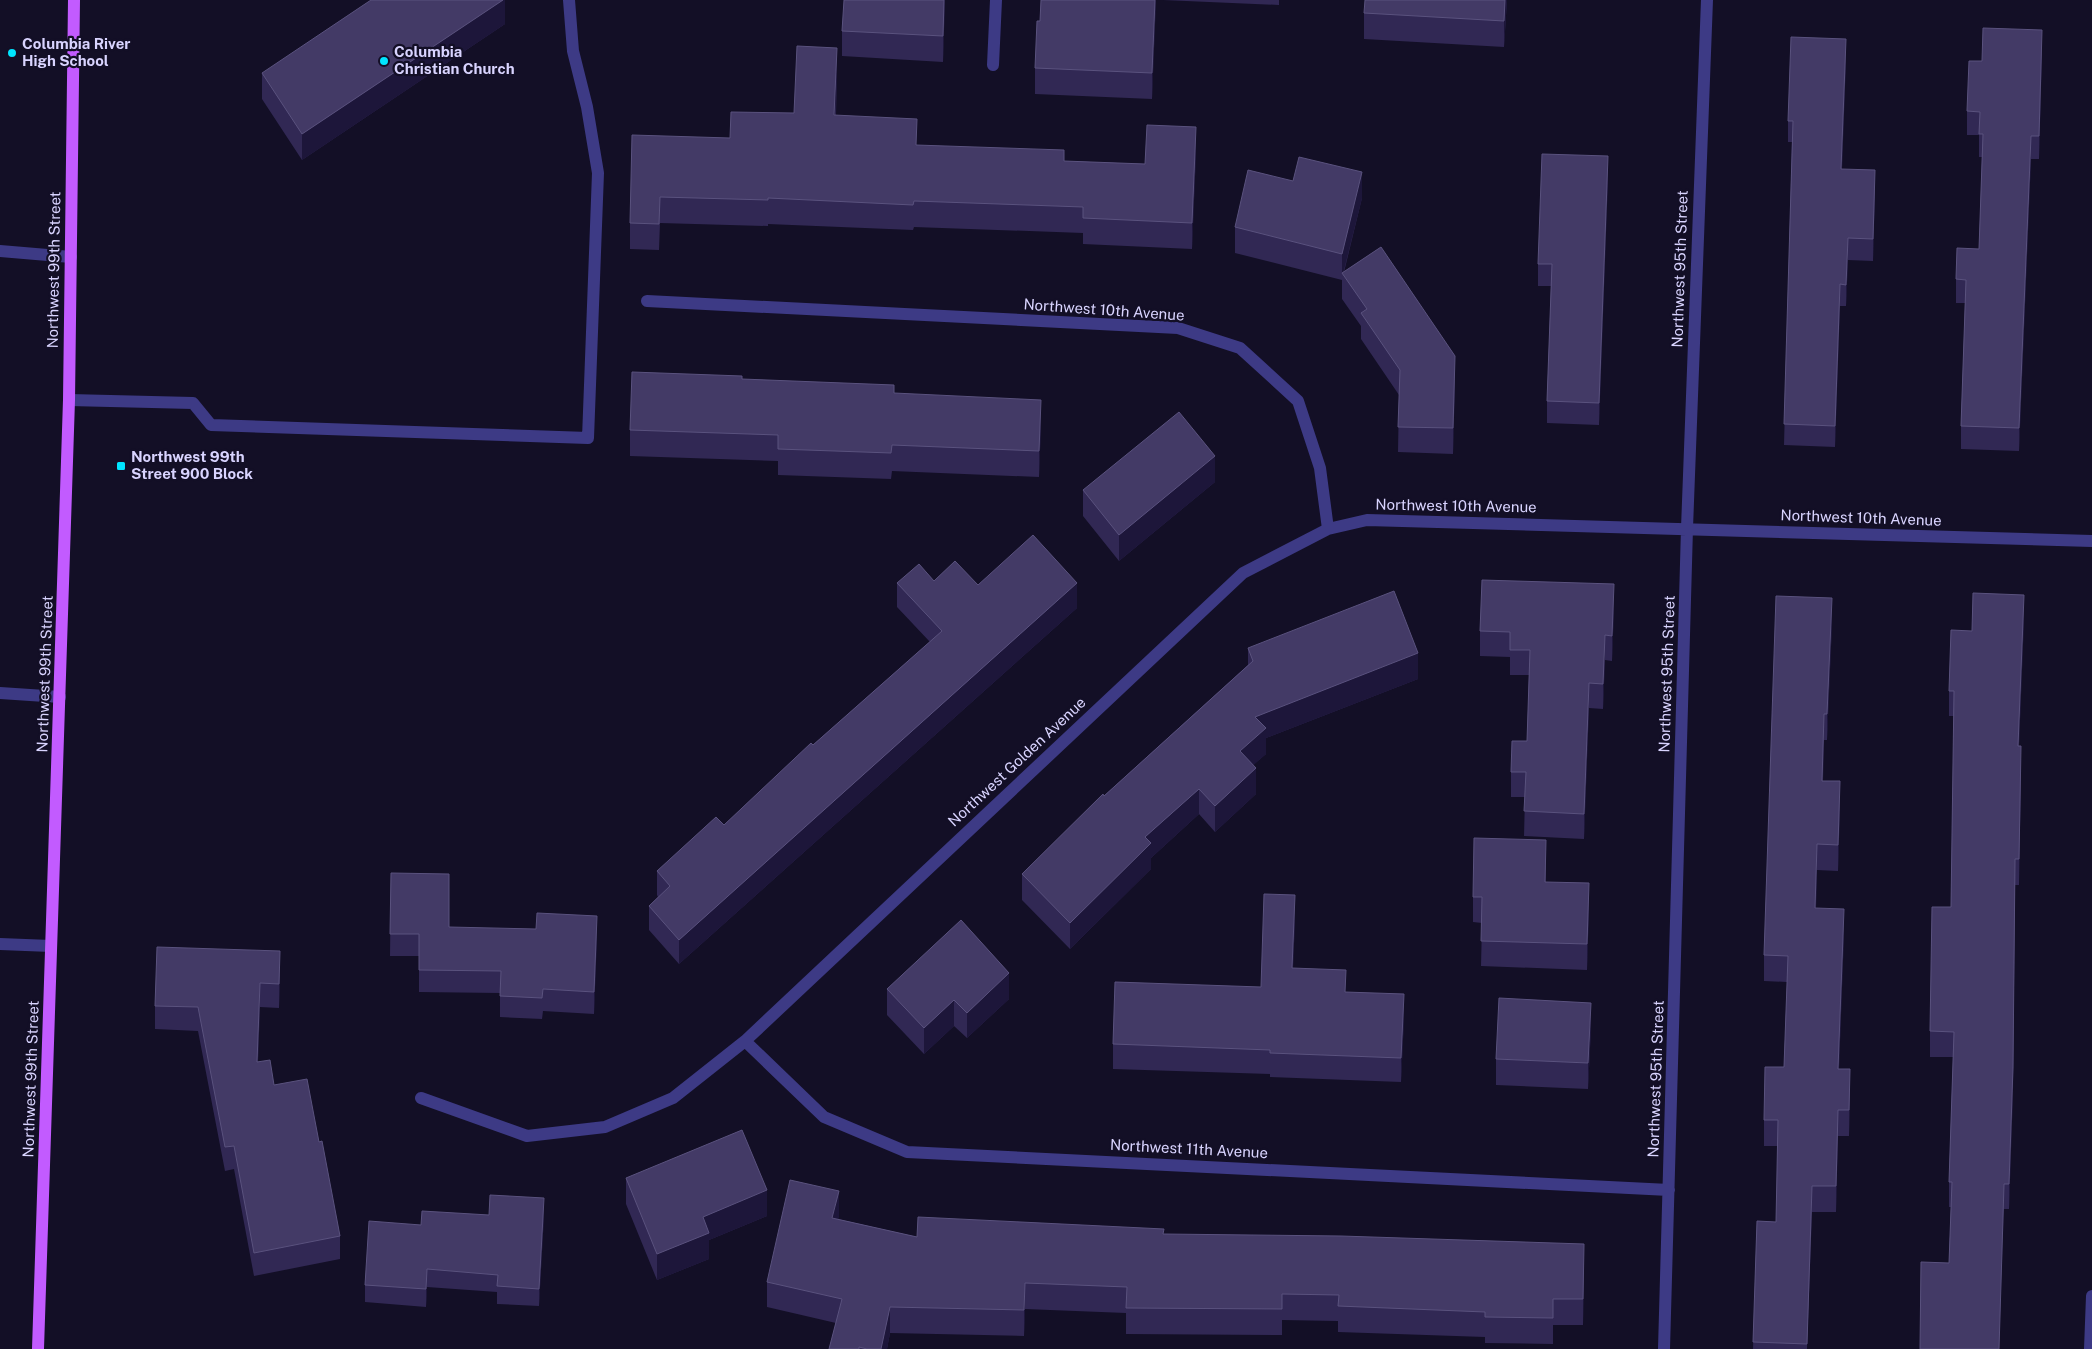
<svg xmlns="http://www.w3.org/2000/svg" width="2092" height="1349" font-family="'Public Sans',sans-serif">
  <rect width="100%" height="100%" fill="#130f26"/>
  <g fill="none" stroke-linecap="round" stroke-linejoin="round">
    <!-- minor -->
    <path stroke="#3d3a85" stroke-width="12" d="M 993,65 L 996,0
      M 0,251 L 71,257
      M 647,301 L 1178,328 L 1240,348 L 1298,401 L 1320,468 L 1328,529 L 1367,520 L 2092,541
      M 69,400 L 193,403 L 211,425 L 588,438 L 598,173 L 587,107 L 573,51 L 569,0
      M 0,693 L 60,697
      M 0,944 L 51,946
      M 745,1041 L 824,1117 L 907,1152 L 1669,1190
      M 421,1098 L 527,1136 L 605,1127 L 673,1098 L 745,1041 L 1243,573 L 1328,529
      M 1664,1349 L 1687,528 L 1707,0
      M 2090,1349 L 2092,1296"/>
    <!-- major -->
    <path stroke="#c25bff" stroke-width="12" d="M 38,1349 L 69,400 L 74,0"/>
  </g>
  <!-- wall -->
  <path fill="#312854" d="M 503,0 L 505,0 L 505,24 L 302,160 L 262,99 L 262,73 Z
    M 945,0 L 943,62 L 842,56 L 842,31 Z
    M 1041,0 L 1156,0 L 1152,99 L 1035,94 L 1035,68 L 1040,21 Z
    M 1163,0 L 1279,0 L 1279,5 Z
    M 1507,0 L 1504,47 L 1364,39 L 1364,13 Z
    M 2042,53 L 2039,159 L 2031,159 L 2019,451 L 1961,449 L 1961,426 L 1965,303 L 1956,303 L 1956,279 L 1979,249 L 1982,157 L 1979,157 L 1979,135 L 1967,135 L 1967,111 L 1982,61 Z
    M 1846,60 L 1842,169 L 1875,191 L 1873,261 L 1848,260 L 1846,306 L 1840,306 L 1835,447 L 1784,445 L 1792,142 L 1788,142 L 1788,121 Z
    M 837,73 L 836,115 L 917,145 L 1064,161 L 1145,164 L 1196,153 L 1192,249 L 1083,244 L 1083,233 L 914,227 L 913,230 L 768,224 L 768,226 L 660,223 L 659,250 L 630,249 L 630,223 L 730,138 L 794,113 Z
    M 1608,179 L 1599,425 L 1547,423 L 1547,401 L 1551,286 L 1538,286 L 1538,264 Z
    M 1362,198 L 1344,272 L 1455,382 L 1453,454 L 1398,452 L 1399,395 L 1361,339 L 1361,326 L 1342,299 L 1342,278 L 1342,280 L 1235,253 L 1235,227 Z
    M 742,379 L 894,393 L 1041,425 L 1039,477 L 892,471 L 891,479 L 778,475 L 778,461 L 630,456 L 630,430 Z
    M 1215,482 L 1119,561 L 1083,516 L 1083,490 Z
    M 934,581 L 978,585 L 1077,608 L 679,964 L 649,930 L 649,906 L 658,897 L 657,895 L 657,871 L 724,825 L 813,745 L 930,642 L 897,607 L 897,583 Z
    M 1614,609 L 1612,661 L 1605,660 L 1603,709 L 1589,708 L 1584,839 L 1524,836 L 1525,797 L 1511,797 L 1511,772 L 1527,741 L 1529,675 L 1510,675 L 1510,657 L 1480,656 L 1480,631 Z
    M 2024,620 L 2019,746 L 2021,771 L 2019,885 L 2015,885 L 2013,1093 L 2009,1209 L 2004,1209 L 1949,1263 L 1951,1207 L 1949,1207 L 1949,1182 L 1953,1057 L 1930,1057 L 1930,1031 L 1951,907 L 1954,716 L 1949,716 L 1949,691 L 1972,631 Z
    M 1832,624 L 1827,740 L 1824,740 L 1823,781 L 1840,807 L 1838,871 L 1817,870 L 1816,909 L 1844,935 L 1839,1069 L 1850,1095 L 1849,1136 L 1838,1136 L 1836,1212 L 1812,1212 L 1807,1349 L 1753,1349 L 1757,1221 L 1776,1222 L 1778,1146 L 1764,1146 L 1764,1120 L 1784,1067 L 1787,982 L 1764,981 L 1764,955 Z
    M 1248,648 L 1418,679 L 1266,738 L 1266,754 L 1253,765 L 1256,794 L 1215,832 L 1199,814 L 1151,858 L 1151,869 L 1070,949 L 1022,900 L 1022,874 L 1104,796 L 1248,665 Z
    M 1546,866 L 1546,882 L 1589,909 L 1587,970 L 1481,966 L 1482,923 L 1473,922 L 1473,897 Z
    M 391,873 L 449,927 L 597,937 L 594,1014 L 543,1011 L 542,1019 L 500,1017 L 500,993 L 419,992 L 419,956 L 390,956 Z
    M 1295,920 L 1293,968 L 1404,1019 L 1401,1082 L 1270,1077 L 1270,1074 L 1113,1069 L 1113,1044 L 1261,987 Z
    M 280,975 L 279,1008 L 260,1007 L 258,1062 L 274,1085 L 319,1142 L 340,1236 L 340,1259 L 254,1276 L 234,1169 L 225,1171 L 198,1031 L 155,1029 L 155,1006 Z
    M 887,989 L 1009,999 L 967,1038 L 954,1026 L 924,1054 L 887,1015 Z
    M 1591,1028 L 1588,1089 L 1496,1085 L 1496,1059 Z
    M 626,1178 L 767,1216 L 709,1240 L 709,1259 L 657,1280 L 626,1204 Z
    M 489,1215 L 544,1216 L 539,1306 L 497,1304 L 497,1292 L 427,1287 L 426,1307 L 365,1302 L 365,1285 L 421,1225 Z
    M 839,1217 L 838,1219 L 917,1237 L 1164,1234 L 1584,1270 L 1583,1325 L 1553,1325 L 1553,1344 L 1485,1343 L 1485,1337 L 1338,1332 L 1338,1321 L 1282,1320 L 1282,1335 L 1126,1334 L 1126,1313 L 1025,1309 L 1024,1336 L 890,1333 L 887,1349 L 829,1349 L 836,1323 L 767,1307 L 767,1282 Z"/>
  <!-- shaded-wall -->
  <path fill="#1d163a" d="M 503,0 L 505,0 L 505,24 L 302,160 L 302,134 Z
    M 944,0 L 945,0 L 943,62 L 943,36 Z
    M 1155,0 L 1156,0 L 1152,99 L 1152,73 Z
    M 1505,0 L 1507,0 L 1504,47 L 1504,21 Z
    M 2042,30 L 2042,53 L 2039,159 L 2039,136 Z
    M 1846,39 L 1846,60 L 1841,190 L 1841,169 Z
    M 837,48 L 837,73 L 834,140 L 834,115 Z
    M 1196,127 L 1196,153 L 1192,249 L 1192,223 Z
    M 2031,136 L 2031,159 L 2019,451 L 2019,428 Z
    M 1608,156 L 1608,179 L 1599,425 L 1599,403 Z
    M 1875,170 L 1875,191 L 1873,261 L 1873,239 Z
    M 1362,172 L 1362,198 L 1343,274 L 1342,273 L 1342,280 L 1342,254 Z
    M 1848,238 L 1848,260 L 1846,306 L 1846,285 Z
    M 1840,284 L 1840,306 L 1835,447 L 1835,426 Z
    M 1455,356 L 1455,382 L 1453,454 L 1453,428 Z
    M 1041,400 L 1041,425 L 1039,477 L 1039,451 Z
    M 1215,456 L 1215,482 L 1119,561 L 1119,535 Z
    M 1077,583 L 1077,608 L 679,964 L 679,940 Z
    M 1614,584 L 1614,609 L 1612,661 L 1612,636 Z
    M 2024,595 L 2024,620 L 2018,771 L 2018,746 Z
    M 1832,598 L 1832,624 L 1827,740 L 1827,714 Z
    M 1605,635 L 1605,660 L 1603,709 L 1603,684 Z
    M 1418,653 L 1418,679 L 1266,738 L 1266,754 L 1240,777 L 1240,751 L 1255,717 Z
    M 1589,683 L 1589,708 L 1584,839 L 1584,814 Z
    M 1824,714 L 1824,740 L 1822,806 L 1822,781 Z
    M 2021,746 L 2021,771 L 2019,885 L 2019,859 Z
    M 1256,768 L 1256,794 L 1215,832 L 1215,806 Z
    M 1840,781 L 1840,807 L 1838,871 L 1838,845 Z
    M 1199,789 L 1199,814 L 1151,858 L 1151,869 L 1070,949 L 1070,923 L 1145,837 Z
    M 1546,840 L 1546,866 L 1545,908 L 1545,882 Z
    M 1817,844 L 1817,870 L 1815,934 L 1815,908 Z
    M 1589,883 L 1589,909 L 1587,970 L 1587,944 Z
    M 2015,885 L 2013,1093 L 2009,1209 L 2009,1184 Z
    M 1295,895 L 1295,920 L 1292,993 L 1292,968 Z
    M 1844,909 L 1844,935 L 1838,1095 L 1838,1069 Z
    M 597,916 L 597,937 L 594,1014 L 594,992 Z
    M 280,951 L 280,975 L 279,1008 L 279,984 Z
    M 1009,973 L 1009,999 L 967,1038 L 967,1013 Z
    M 260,983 L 260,1007 L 257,1086 L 257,1062 Z
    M 1404,994 L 1404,1019 L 1401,1082 L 1401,1058 Z
    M 954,1000 L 954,1026 L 924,1054 L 924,1028 Z
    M 1591,1003 L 1591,1028 L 1588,1089 L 1588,1063 Z
    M 1850,1069 L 1850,1095 L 1849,1136 L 1849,1110 Z
    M 1838,1110 L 1838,1136 L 1836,1212 L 1836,1186 Z
    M 2004,1184 L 2004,1209 L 1999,1349 Z
    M 1812,1186 L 1812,1212 L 1807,1349 Z
    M 767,1190 L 767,1216 L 709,1240 L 709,1259 L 657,1280 L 657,1254 L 703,1217 Z
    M 839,1191 L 839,1217 L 832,1243 L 832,1218 Z
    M 544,1198 L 544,1216 L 539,1306 L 539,1289 Z
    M 1584,1244 L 1584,1270 L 1583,1325 L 1583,1299 Z
    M 427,1269 L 427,1287 L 426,1307 L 426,1289 Z
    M 1025,1283 L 1025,1309 L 1024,1336 L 1024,1310 Z
    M 890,1307 L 890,1333 L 887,1349 L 881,1349 Z"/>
  <!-- building -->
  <path fill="#433a66" stroke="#5a527e" d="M 371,0 L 503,0 L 302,134 L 262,73 Z
    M 844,0 L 944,0 L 943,36 L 842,31 Z
    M 1041,0 L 1155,0 L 1152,73 L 1035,68 L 1037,21 L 1040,21 Z
    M 1365,0 L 1505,0 L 1504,21 L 1364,13 Z
    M 1983,28 L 2042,30 L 2039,136 L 2031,136 L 2019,428 L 1961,426 L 1966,280 L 1956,279 L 1957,248 L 1979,249 L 1983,134 L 1979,134 L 1980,112 L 1967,111 L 1969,61 L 1982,61 Z
    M 1791,37 L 1846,39 L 1841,169 L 1875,170 L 1873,239 L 1848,238 L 1846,285 L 1840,284 L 1835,426 L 1784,424 L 1793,121 L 1788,121 Z
    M 797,46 L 837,48 L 834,115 L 917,119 L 916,145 L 1064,150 L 1064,161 L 1145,164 L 1147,125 L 1196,127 L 1192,223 L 1083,218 L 1083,207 L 914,201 L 913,205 L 768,198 L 768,200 L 660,197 L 659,224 L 630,223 L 632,135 L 730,138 L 731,112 L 794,113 Z
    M 1542,154 L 1608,156 L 1599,403 L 1547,401 L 1552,264 L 1538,264 Z
    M 1299,157 L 1362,172 L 1342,254 L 1235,227 L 1248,170 L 1293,181 Z
    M 1381,247 L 1455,356 L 1453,428 L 1398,427 L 1400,370 L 1361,313 L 1367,309 L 1342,273 Z
    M 632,372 L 742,376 L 742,379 L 894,385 L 894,393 L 1041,400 L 1039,451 L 892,445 L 891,453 L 778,449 L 778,435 L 630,430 Z
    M 1179,412 L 1215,456 L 1119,535 L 1083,490 Z
    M 1033,535 L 1077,583 L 679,940 L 649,906 L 670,886 L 657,871 L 716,817 L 724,825 L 811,743 L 813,745 L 942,631 L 897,583 L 919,564 L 934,581 L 955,561 L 978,585 Z
    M 1482,580 L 1614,584 L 1612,636 L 1605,635 L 1603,684 L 1589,683 L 1584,814 L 1524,811 L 1526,772 L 1511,772 L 1512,741 L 1527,741 L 1530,650 L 1510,650 L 1510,632 L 1480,631 Z
    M 1394,591 L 1418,653 L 1255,717 L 1266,728 L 1240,751 L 1256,768 L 1215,806 L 1199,789 L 1145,837 L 1151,843 L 1070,923 L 1022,874 L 1103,794 L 1104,796 L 1253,661 L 1248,648 Z
    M 1973,593 L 2024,595 L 2018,746 L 2021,746 L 2019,859 L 2015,859 L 2013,1067 L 2009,1184 L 2004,1184 L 1999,1349 L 1920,1349 L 1921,1262 L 1949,1263 L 1952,1182 L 1949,1182 L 1954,1032 L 1930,1031 L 1932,907 L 1951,907 L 1954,691 L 1949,691 L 1951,630 L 1972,631 Z
    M 1776,596 L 1832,598 L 1827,714 L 1824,714 L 1822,781 L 1840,781 L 1838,845 L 1817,844 L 1815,908 L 1844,909 L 1838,1069 L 1850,1069 L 1849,1110 L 1838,1110 L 1836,1186 L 1812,1186 L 1807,1344 L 1753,1342 L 1757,1221 L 1776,1222 L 1778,1120 L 1764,1120 L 1765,1067 L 1784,1067 L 1788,956 L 1764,955 Z
    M 1474,838 L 1546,840 L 1545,882 L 1589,883 L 1587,944 L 1481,941 L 1482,897 L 1473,897 Z
    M 391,873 L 449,874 L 449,927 L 536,929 L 537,913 L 597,916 L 594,992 L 543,989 L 542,998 L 500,996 L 501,971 L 419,970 L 419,934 L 390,934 Z
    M 1264,894 L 1295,895 L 1292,968 L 1346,970 L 1345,992 L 1404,994 L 1401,1058 L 1270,1053 L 1270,1050 L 1113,1044 L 1115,982 L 1261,987 Z
    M 961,920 L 1009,973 L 967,1013 L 954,1000 L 924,1028 L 887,989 Z
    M 157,947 L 280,951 L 279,984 L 260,983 L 257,1062 L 270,1060 L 274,1085 L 307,1079 L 319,1142 L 322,1141 L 340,1236 L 254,1253 L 234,1146 L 225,1147 L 198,1007 L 155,1006 Z
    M 1499,998 L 1591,1003 L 1588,1063 L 1496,1059 Z
    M 742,1130 L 767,1190 L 703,1217 L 709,1233 L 657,1254 L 626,1178 Z
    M 790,1180 L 839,1191 L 832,1218 L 917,1237 L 918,1217 L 1164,1229 L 1163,1234 L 1341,1236 L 1584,1244 L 1583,1299 L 1553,1299 L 1553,1318 L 1485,1317 L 1485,1312 L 1338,1306 L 1339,1295 L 1282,1294 L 1282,1309 L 1126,1308 L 1127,1287 L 1025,1283 L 1024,1310 L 890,1307 L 881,1349 L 867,1349 L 859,1347 L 859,1349 L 829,1349 L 842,1299 L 767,1282 Z
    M 490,1195 L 544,1198 L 539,1289 L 497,1286 L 498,1275 L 427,1269 L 426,1289 L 365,1285 L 369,1221 L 421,1225 L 422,1211 L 489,1215 Z"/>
  <!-- markers -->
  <g fill="#00e5ff" stroke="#130f26" stroke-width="2">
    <circle cx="12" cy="53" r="5"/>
    <circle cx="384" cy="61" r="5"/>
    <rect x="116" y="461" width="10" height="10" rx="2.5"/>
  </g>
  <g text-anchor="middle" stroke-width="4.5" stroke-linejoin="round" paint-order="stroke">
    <!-- poi labels -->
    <g font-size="15" font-weight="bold" fill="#d9d4ff" stroke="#130f26" text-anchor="start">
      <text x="22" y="49">Columbia River<tspan x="22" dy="17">High School</tspan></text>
      <text x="394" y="57">Columbia<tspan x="394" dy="17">Christian Church</tspan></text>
      <text x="131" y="462">Northwest 99th<tspan x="131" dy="17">Street 900 Block</tspan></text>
    </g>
    <!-- street labels -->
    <g font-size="15" fill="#d9d4ff" stroke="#130f26">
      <text transform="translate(1680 269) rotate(-88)" y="5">Northwest 95th Street</text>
      <text transform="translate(54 270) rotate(-89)" y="5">Northwest 99th Street</text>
      <text transform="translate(1104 310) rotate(4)" y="5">Northwest 10th Avenue</text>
      <text transform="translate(1456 506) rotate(1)" y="5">Northwest 10th Avenue</text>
      <text transform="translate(1861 518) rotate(2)" y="5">Northwest 10th Avenue</text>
      <text transform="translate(45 674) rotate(-88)" y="5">Northwest 99th Street</text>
      <text transform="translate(1667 674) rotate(-88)" y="5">Northwest 95th Street</text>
      <text transform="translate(1017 762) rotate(-43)" y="5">Northwest Golden Avenue</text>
      <text transform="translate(31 1079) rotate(-88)" y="5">Northwest 99th Street</text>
      <text transform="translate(1656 1079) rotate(-88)" y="5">Northwest 95th Street</text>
      <text transform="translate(1189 1149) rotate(3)" y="5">Northwest 11th Avenue</text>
    </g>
  </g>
</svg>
